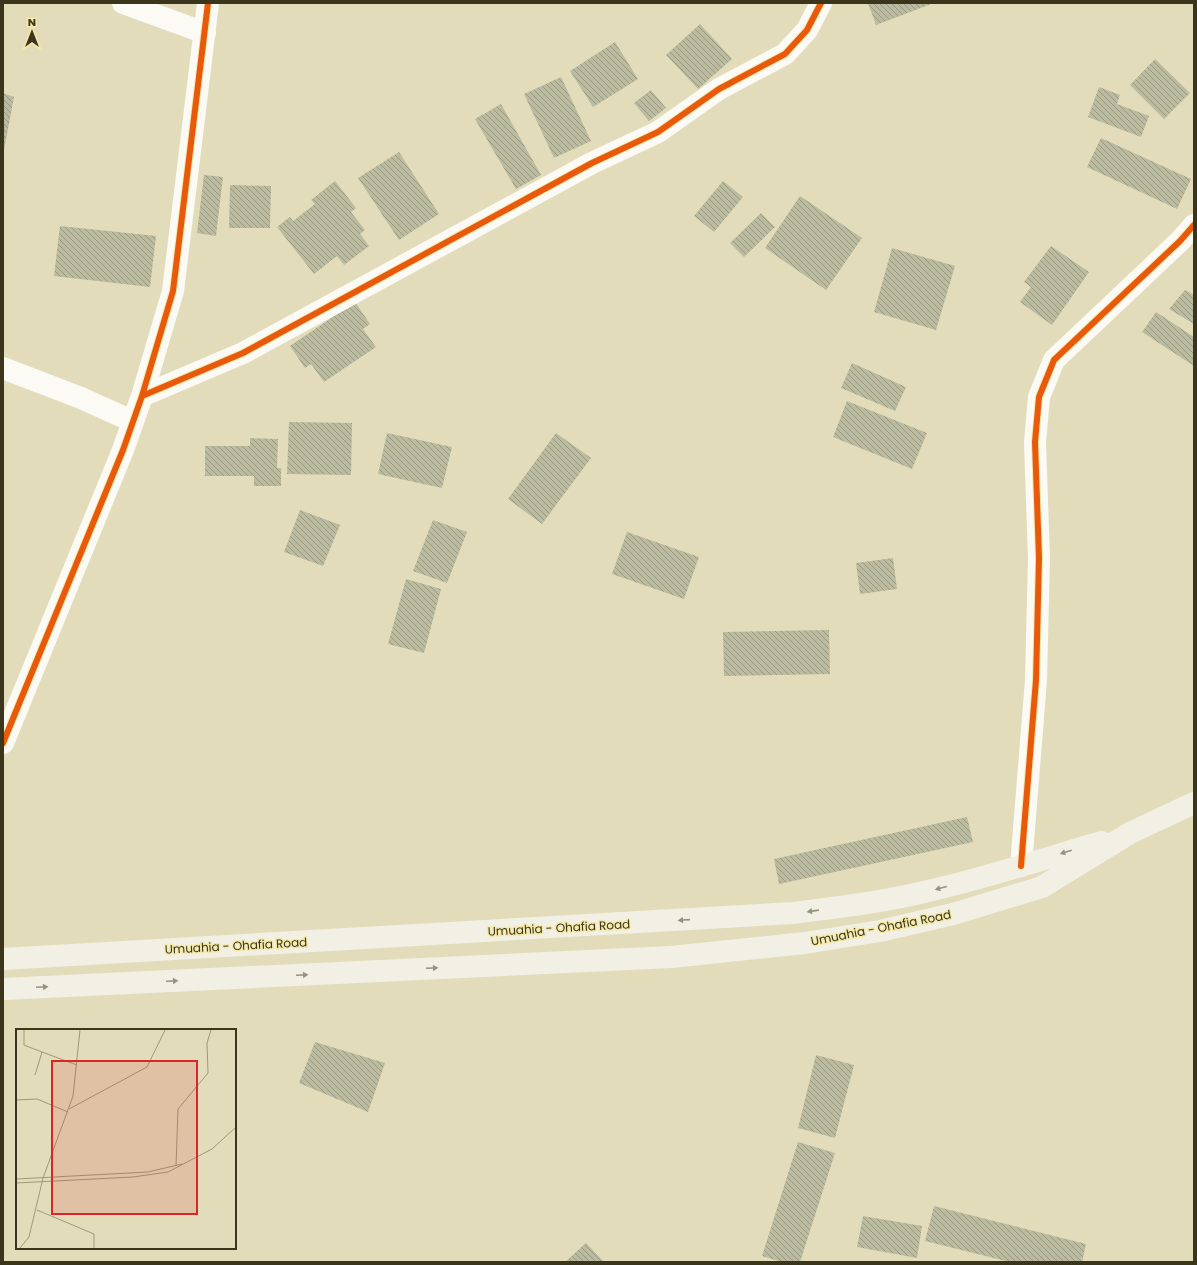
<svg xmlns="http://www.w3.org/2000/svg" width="1197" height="1265" font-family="Poppins,sans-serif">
  <defs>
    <pattern id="building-back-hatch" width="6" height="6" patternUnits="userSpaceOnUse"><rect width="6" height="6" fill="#bbbb9f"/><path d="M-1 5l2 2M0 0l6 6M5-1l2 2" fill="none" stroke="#999981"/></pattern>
  </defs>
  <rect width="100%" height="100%" fill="#e2dcba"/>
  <!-- building -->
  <path fill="url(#building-back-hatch)" d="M 868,3 L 934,3 L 876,25 Z
    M 700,24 L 732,59 L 698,89 L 666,55 Z
    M 615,42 L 638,79 L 593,107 L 570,71 Z
    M 1155,59 L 1190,93 L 1164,119 L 1130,85 Z
    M 561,77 L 591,141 L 554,158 L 524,94 Z
    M 1099,87 L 1120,95 L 1117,104 L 1149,116 L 1141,137 L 1088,117 Z
    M 651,90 L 666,108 L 649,121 L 634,103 Z
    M 3,93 L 14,97 L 4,150 L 3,150 Z
    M 501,104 L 541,175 L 516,189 L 475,119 Z
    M 1101,138 L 1191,179 L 1177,209 L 1087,167 Z
    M 399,152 L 439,214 L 399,240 L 358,178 Z
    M 204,175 L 223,177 L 216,236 L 197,233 Z
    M 335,181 L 356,208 L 351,212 L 365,230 L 360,234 L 369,246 L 344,265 L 337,256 L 314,274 L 277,227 L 290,217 L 293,221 L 315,204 L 311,200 Z
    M 723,181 L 743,197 L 714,232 L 694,216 Z
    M 230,185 L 271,186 L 270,228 L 229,228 Z
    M 800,196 L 862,238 L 826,290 L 765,248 Z
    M 761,213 L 775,227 L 744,257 L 730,243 Z
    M 60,226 L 156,236 L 150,287 L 54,276 Z
    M 1051,246 L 1089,272 L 1052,325 L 1020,302 L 1031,287 L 1024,282 Z
    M 892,248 L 955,266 L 936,330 L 874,312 Z
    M 1185,290 L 1194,295 L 1194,324 L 1169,309 Z
    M 355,302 L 370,324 L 363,329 L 376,347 L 324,382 L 311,364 L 305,368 L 290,346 Z
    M 1156,312 L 1194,337 L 1194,366 L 1142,332 Z
    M 852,363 L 906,387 L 895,411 L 841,388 Z
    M 847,401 L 927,433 L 912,469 L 833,437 Z
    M 289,422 L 352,423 L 351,475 L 287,474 Z
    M 387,433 L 452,447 L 442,488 L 378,474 Z
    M 556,433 L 591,458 L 542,524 L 508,499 Z
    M 250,438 L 278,439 L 277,468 L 281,468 L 281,486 L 254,486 L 254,476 L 205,476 L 205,446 L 250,446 Z
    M 300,510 L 340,525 L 323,566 L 284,552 Z
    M 433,520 L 467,532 L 447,583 L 413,571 Z
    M 627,532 L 699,557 L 684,599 L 612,574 Z
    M 893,558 L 897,589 L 860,594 L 856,563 Z
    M 406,579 L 441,589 L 424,653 L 388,644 Z
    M 829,630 L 830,674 L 724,676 L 723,632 Z
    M 967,817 L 973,842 L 779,884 L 774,859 Z
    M 315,1042 L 385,1063 L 368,1112 L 299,1083 Z
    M 816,1055 L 854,1065 L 835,1138 L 798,1128 Z
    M 798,1142 L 835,1153 L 800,1262 L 782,1262 L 762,1256 Z
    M 934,1206 L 1086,1244 L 1082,1262 L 1010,1262 L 925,1241 Z
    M 863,1216 L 922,1226 L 917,1258 L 857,1247 Z
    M 586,1243 L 604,1262 L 565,1262 Z"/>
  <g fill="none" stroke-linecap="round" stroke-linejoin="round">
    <!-- street -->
    <path stroke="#fbfaf5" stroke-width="22" d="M 123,3 L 205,33
      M 3,368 L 81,398 L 132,421
      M 142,396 L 243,353 L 592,163 L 658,132 L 719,89 L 785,54 L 807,30 L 821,3
      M 3,743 L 123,450 L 142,396 L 173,291 L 208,3
      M 1021,866 L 1036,680 L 1039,558 L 1035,442 L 1039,397 L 1054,360 L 1180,241 L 1194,225"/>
    <!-- secondary -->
    <path stroke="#f2f0e4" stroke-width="22" d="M 3,959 L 793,913 C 838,907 884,902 928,891 C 986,878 1043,859 1101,842
      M 3,989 L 671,957 L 805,943 L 880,931 L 953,914 L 1042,887 L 1130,833 L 1194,803"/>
    <!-- cycleway casing -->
    <g stroke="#f4e8a8" stroke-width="8">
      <path id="cycleway" d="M 142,396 L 243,353 L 592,163 L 658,132 L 719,89 L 785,54 L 807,30 L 821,3
        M 3,743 L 123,450 L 142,396 L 173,291 L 208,3
        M 1021,866 L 1036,680 L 1039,558 L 1035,442 L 1039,397 L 1054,360 L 1180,241 L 1194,225"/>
    </g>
    <!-- cycleway -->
    <use href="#cycleway" stroke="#e8590c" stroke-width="6"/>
  </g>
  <!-- one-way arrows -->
  <defs><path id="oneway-solid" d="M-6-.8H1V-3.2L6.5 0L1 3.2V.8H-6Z"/></defs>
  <g fill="#969280">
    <use href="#oneway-solid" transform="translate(1066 852) rotate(163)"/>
    <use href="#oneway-solid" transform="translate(941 888) rotate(165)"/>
    <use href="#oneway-solid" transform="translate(813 911) rotate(172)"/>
    <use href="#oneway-solid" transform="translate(684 920) rotate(176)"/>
    <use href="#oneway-solid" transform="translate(432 968) rotate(-3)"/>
    <use href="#oneway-solid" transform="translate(302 975) rotate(-3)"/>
    <use href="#oneway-solid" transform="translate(172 981) rotate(-3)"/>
    <use href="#oneway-solid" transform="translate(42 987) rotate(-3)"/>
  </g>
  <g text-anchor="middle" stroke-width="3" stroke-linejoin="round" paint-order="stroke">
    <!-- street labels -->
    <g font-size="12" fill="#3a351b" stroke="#f4e8a8">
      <text transform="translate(559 928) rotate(-3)" y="4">Umuahia - Ohafia Road</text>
      <text transform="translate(881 928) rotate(-11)" y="4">Umuahia - Ohafia Road</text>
      <text transform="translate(236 946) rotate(-3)" y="4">Umuahia - Ohafia Road</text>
    </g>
  </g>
  <!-- overview -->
  <g transform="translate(16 1029)">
    <rect width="220" height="220" fill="#e2dcba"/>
    <path fill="none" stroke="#9f997a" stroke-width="1" d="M 8,1 L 8,16 L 26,23 L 19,46M 26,23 L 61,36M 0,71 L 21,70 L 52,83M 53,80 L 131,38 L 149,1M 160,137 L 162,80 L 192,44 L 191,14 L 195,1M 0,150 L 132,143 L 166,135M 0,154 L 117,148 L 152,143 L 196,120 L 220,98M 21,181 L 78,205 L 78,219M 4,219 L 13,208 L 27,149 L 57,67 L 64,1"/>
    <path fill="#d62828" fill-opacity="0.15" stroke="#d62828" stroke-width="2" d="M 36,32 L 181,32 L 181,185 L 36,185 Z"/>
    <rect width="220" height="220" fill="none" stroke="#3a351b" stroke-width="2"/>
  </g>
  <!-- border -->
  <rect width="1197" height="1265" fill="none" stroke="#3a351b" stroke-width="8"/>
  <!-- north arrow -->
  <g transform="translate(32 32)" stroke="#f4e8a8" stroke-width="3" paint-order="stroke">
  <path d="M0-3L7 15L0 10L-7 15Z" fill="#3a351b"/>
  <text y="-6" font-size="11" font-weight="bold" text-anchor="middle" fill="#3a351b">N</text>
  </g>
</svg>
